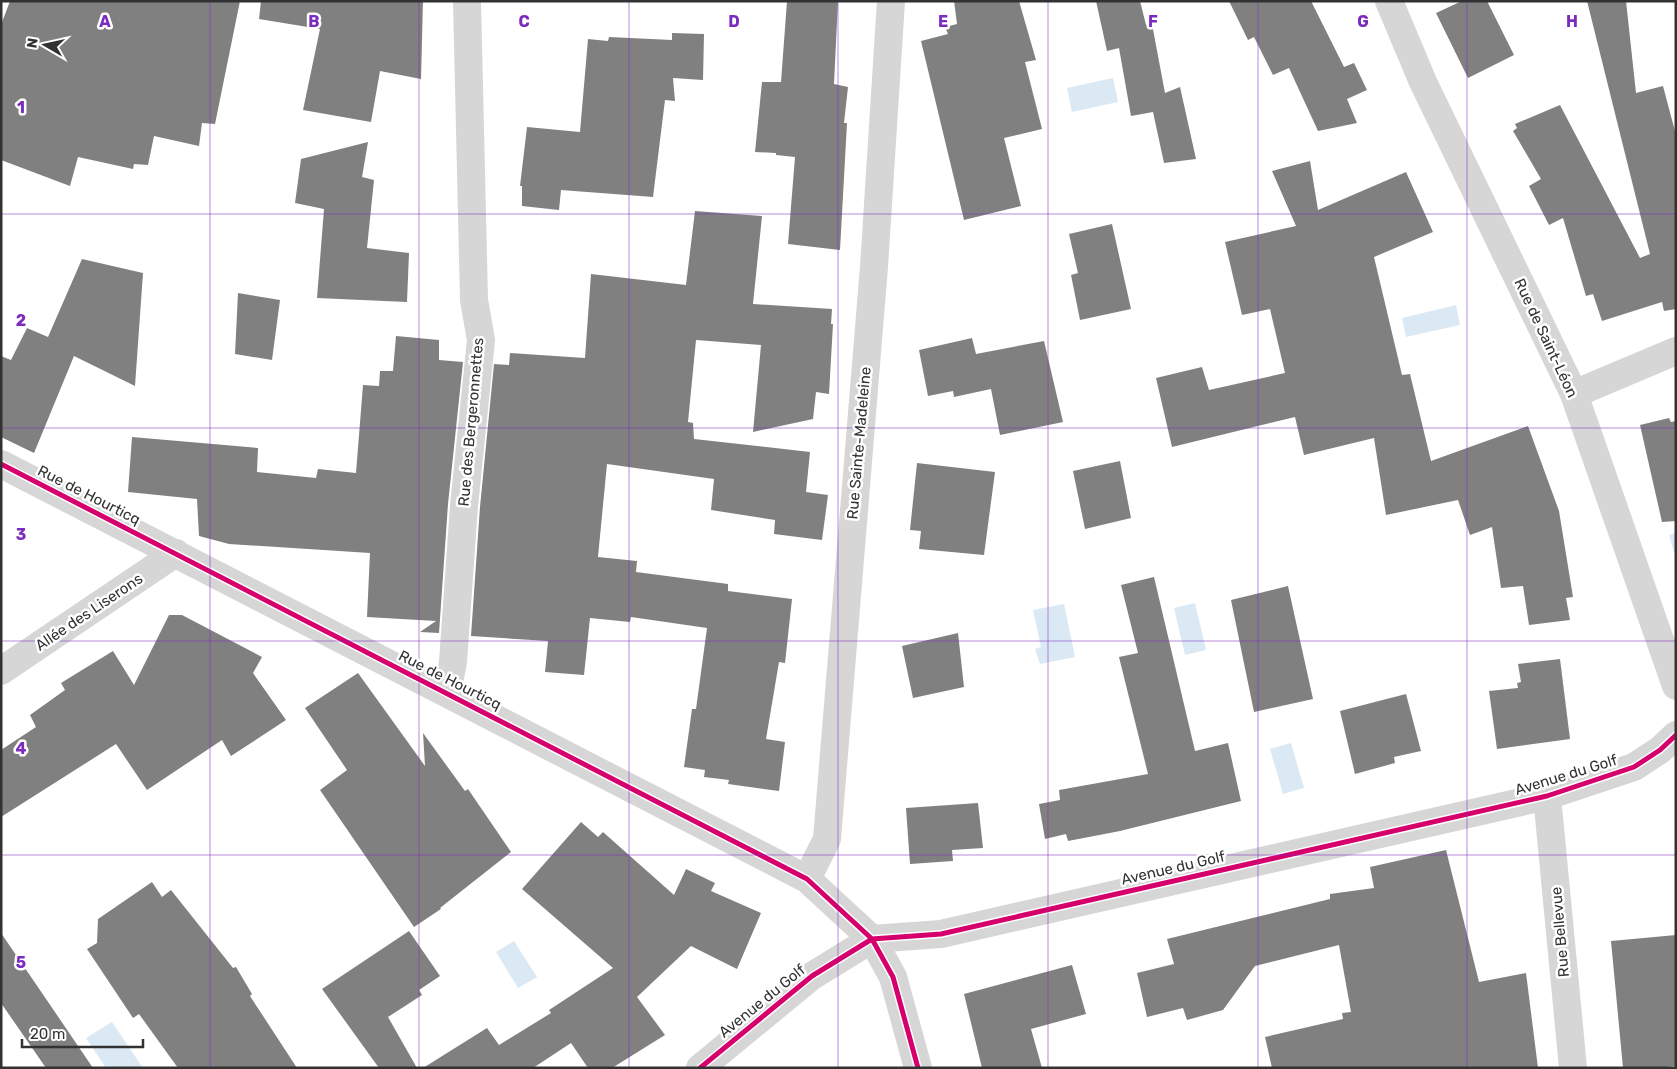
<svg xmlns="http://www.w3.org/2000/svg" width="1677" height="1069" font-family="Rubik,sans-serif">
  <rect width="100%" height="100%" fill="#fff"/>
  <!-- water -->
  <path fill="#dbe9f4" d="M 1113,78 L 1118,102 L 1072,112 L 1067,88 Z
    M 1456,305 L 1460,325 L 1406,337 L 1402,318 Z
    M 1676,533 L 1676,559 L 1669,535 Z
    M 1195,603 L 1206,650 L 1185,655 L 1174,608 Z
    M 1064,604 L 1075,657 L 1040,664 L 1035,649 L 1041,647 L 1033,610 Z
    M 1291,743 L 1304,788 L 1283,794 L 1270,749 Z
    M 514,941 L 537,977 L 518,988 L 496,952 Z
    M 112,1022 L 143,1068 L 106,1068 L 86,1038 Z"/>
  <!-- building -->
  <path fill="#808080" d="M 10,1 L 240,1 L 215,124 L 202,123 L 199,146 L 154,136 L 148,165 L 134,164 L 133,169 L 78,157 L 70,186 L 1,160 L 1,25 Z
    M 261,1 L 423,1 L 421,79 L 380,71 L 371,122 L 303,110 L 320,29 L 259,19 Z
    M 787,1 L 838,1 L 834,84 L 848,87 L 844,123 L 847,123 L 840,250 L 788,244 L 795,157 L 776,155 L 776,153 L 755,152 L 762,82 L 781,82 Z
    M 954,1 L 1019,1 L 1036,60 L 1025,62 L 1042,129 L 1004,138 L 1021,206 L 964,220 L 921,41 L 948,34 L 945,27 L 957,24 Z
    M 1096,1 L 1140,1 L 1146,25 L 1152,24 L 1165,93 L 1180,87 L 1196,159 L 1164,163 L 1153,112 L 1131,116 L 1119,48 L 1107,51 Z
    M 1229,1 L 1311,1 L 1344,67 L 1354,63 L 1367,90 L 1347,99 L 1357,123 L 1318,131 L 1289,68 L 1273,75 L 1254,37 L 1248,40 Z
    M 1462,1 L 1487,1 L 1514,55 L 1468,78 L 1436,13 Z
    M 1587,1 L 1626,1 L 1636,93 L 1663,86 L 1676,135 L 1676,309 L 1664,311 L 1662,302 L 1602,321 L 1593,294 L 1586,296 L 1563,218 L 1549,225 L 1529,186 L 1541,179 L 1513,131 L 1517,128 L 1515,124 L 1560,105 L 1640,258 L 1650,254 Z
    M 672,33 L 704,34 L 703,80 L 673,78 L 675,101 L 665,100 L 653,197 L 561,190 L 559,210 L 522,206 L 522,186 L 520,186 L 527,127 L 580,132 L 588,39 L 608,41 L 609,37 L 672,40 Z
    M 368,142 L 362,177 L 374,180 L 367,248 L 409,253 L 407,302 L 317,298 L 324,209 L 295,203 L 301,159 Z
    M 1310,161 L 1318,210 L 1406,172 L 1433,232 L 1374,257 L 1402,375 L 1410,374 L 1431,461 L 1528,426 L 1559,511 L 1573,597 L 1566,598 L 1570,620 L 1529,625 L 1523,586 L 1501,588 L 1492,527 L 1470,535 L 1458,500 L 1386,515 L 1374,438 L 1304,455 L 1295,417 L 1172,447 L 1156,378 L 1202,367 L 1209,390 L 1285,373 L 1270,309 L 1242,315 L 1225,242 L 1296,226 L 1272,171 Z
    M 695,211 L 762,216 L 753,304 L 832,309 L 831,324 L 833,324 L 829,394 L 816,392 L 813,419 L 753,432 L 761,345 L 696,340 L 688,422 L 693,423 L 694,439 L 810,452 L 806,492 L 828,495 L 822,540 L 774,534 L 775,520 L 711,510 L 714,479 L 607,464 L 598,557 L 637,561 L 636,572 L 728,584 L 728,591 L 792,599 L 785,663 L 779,662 L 766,739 L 785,742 L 779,791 L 728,784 L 729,780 L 704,777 L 705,770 L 684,767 L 692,709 L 696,709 L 707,628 L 631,617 L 630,622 L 590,618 L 584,675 L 545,672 L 548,641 L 471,636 L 480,507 L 494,364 L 509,365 L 510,353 L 585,358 L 591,274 L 686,285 Z
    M 1112,224 L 1131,309 L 1080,320 L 1071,275 L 1078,273 L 1069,234 Z
    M 82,259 L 143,273 L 135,386 L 74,356 L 34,453 L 1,437 L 1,356 L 11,360 L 27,328 L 48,337 Z
    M 238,293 L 280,300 L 272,360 L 235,354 Z
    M 396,336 L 439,340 L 439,360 L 463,362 L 448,504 L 439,633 L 420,632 L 436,621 L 367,617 L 370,553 L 229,544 L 199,536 L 197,499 L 128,492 L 132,437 L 258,448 L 257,472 L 316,478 L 318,469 L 356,473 L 363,385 L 379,386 L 380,371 L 393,371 Z
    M 972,338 L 976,354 L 1044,341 L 1063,422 L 1000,435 L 991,389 L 954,397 L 953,391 L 928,396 L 919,350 Z
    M 1669,418 L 1671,422 L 1676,421 L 1676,521 L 1662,522 L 1640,425 Z
    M 1120,461 L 1131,518 L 1085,529 L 1073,471 Z
    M 917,463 L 995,472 L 984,555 L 919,549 L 921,531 L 910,530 Z
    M 1154,577 L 1195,751 L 1228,743 L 1241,801 L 1120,831 L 1068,841 L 1066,834 L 1045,839 L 1039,804 L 1060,800 L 1059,790 L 1148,774 L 1119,657 L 1138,653 L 1121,585 Z
    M 1288,586 L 1313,699 L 1254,712 L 1231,600 Z
    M 169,615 L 182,615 L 262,657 L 253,673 L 286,720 L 231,756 L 222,740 L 147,790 L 116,744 L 1,817 L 1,750 L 36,727 L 30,715 L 65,690 L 61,683 L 113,651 L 134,685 Z
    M 958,633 L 964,687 L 913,698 L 902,646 Z
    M 1560,659 L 1570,739 L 1497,749 L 1489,691 L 1518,688 L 1517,683 L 1521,682 L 1518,664 Z
    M 358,673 L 425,766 L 423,733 L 465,791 L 468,789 L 511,852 L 440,908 L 441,909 L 414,927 L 320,790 L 347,770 L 305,708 Z
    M 1406,694 L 1421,751 L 1394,757 L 1395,763 L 1355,774 L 1340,711 Z
    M 978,803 L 983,848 L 952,850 L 953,861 L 910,864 L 906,808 Z
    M 581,822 L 598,837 L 603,832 L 674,895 L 686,869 L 715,883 L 711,891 L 761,913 L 737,969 L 691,946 L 637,997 L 665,1035 L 612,1068 L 588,1068 L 571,1043 L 533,1068 L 423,1068 L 487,1028 L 499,1045 L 551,1013 L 549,1010 L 613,968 L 522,889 Z
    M 1446,850 L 1479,982 L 1526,973 L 1538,1068 L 1272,1068 L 1265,1037 L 1343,1019 L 1342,1013 L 1351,1012 L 1339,945 L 1255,966 L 1223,1010 L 1187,1020 L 1183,1008 L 1147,1017 L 1137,973 L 1174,964 L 1167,939 L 1330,899 L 1330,894 L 1374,888 L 1370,867 Z
    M 152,882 L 162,897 L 171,890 L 233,968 L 236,967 L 252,994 L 250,996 L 297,1068 L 178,1068 L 139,1014 L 133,1018 L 87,949 L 97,943 L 98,919 Z
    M 409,931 L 440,976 L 419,990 L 422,995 L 388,1017 L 417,1068 L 379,1068 L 322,989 Z
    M 1,933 L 42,993 L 93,1068 L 46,1068 L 1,1003 Z
    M 1676,935 L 1676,1066 L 1658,1068 L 1623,1068 L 1611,941 Z
    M 1072,965 L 1086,1014 L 1031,1029 L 1042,1068 L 982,1068 L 964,994 Z"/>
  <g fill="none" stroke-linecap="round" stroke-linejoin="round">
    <!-- minor -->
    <path stroke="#d6d6d6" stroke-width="28" d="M 1389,1 L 1423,82 L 1574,394 L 1676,686
      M 1574,394 L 1676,351
      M 1,464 L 807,879 L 872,939 L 893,977 L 918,1068
      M 1,671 L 176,553
      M 447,693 L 453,662 L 464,506 L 481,340 L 474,300 L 467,1
      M 1547,796 L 1573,1068
      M 807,879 L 827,839 L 874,267 L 891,1
      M 700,1068 L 812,976 L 872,939 L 941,934 L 1547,796 L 1634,767 L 1660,750 L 1676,735"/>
    <!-- cycleway casing -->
    <g stroke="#fff" stroke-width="8">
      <path id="cycleway" d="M 1,464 L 807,879 L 872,939 L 893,977 L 918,1068
        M 700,1068 L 812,976 L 872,939 L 941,934 L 1547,796 L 1634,767 L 1660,750 L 1676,735"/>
    </g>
    <!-- cycleway -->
    <use href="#cycleway" stroke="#d6006c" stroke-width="5"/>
  </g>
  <!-- grid -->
  <path fill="none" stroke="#7b2cbf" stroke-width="1" stroke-opacity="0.55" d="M 210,1 L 210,1068M 419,1 L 419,1068M 629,1 L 629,1068M 838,1 L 838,1068M 1048,1 L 1048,1068M 1258,1 L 1258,1068M 1467,1 L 1467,1068M 1,214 L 1676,214M 1,428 L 1676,428M 1,641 L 1676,641M 1,855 L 1676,855"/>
  <g text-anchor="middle" stroke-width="5" stroke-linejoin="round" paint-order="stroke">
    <!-- street labels -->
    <g font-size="15" fill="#323232" stroke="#fff">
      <text transform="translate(1546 338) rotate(65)" y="5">Rue de Saint-Léon</text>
      <text transform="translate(471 422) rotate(-85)" y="5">Rue des Bergeronnettes</text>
      <text transform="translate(859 443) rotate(-85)" y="5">Rue Sainte-Madeleine</text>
      <text transform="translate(89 495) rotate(27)" y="5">Rue de Hourticq</text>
      <text transform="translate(89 612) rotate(-34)" y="5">Allée des Liserons</text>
      <text transform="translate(450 680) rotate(27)" y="5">Rue de Hourticq</text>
      <text transform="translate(1566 775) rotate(-17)" y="5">Avenue du Golf</text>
      <text transform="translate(1173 868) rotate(-13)" y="5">Avenue du Golf</text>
      <text transform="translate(1560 932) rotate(-95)" y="5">Rue Bellevue</text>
      <text transform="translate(762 1001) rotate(-39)" y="5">Avenue du Golf</text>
    </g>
  </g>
  <g font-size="16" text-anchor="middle" font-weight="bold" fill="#7b2cbf" stroke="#fff" stroke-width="5" stroke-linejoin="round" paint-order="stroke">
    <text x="105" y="27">A</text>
    <text x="314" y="27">B</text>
    <text x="524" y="27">C</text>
    <text x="734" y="27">D</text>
    <text x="943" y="27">E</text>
    <text x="1153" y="27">F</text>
    <text x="1363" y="27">G</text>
    <text x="1572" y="27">H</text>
    <text x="21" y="113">1</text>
    <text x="21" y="326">2</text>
    <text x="21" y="540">3</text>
    <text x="21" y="754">4</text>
    <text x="21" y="968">5</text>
  </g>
  <!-- border -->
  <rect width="1677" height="1069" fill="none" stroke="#323232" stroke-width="5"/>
  <!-- north arrow -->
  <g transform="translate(45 45) rotate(279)" stroke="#ffffff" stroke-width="4" paint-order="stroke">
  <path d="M0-4L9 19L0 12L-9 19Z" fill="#323232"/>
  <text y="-8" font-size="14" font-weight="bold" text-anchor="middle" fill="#323232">N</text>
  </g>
  <!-- scale -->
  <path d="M22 1039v8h121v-8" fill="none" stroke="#323232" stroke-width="2.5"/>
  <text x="30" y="1039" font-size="15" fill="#323232" stroke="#ffffff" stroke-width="4" paint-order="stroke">20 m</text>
</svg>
